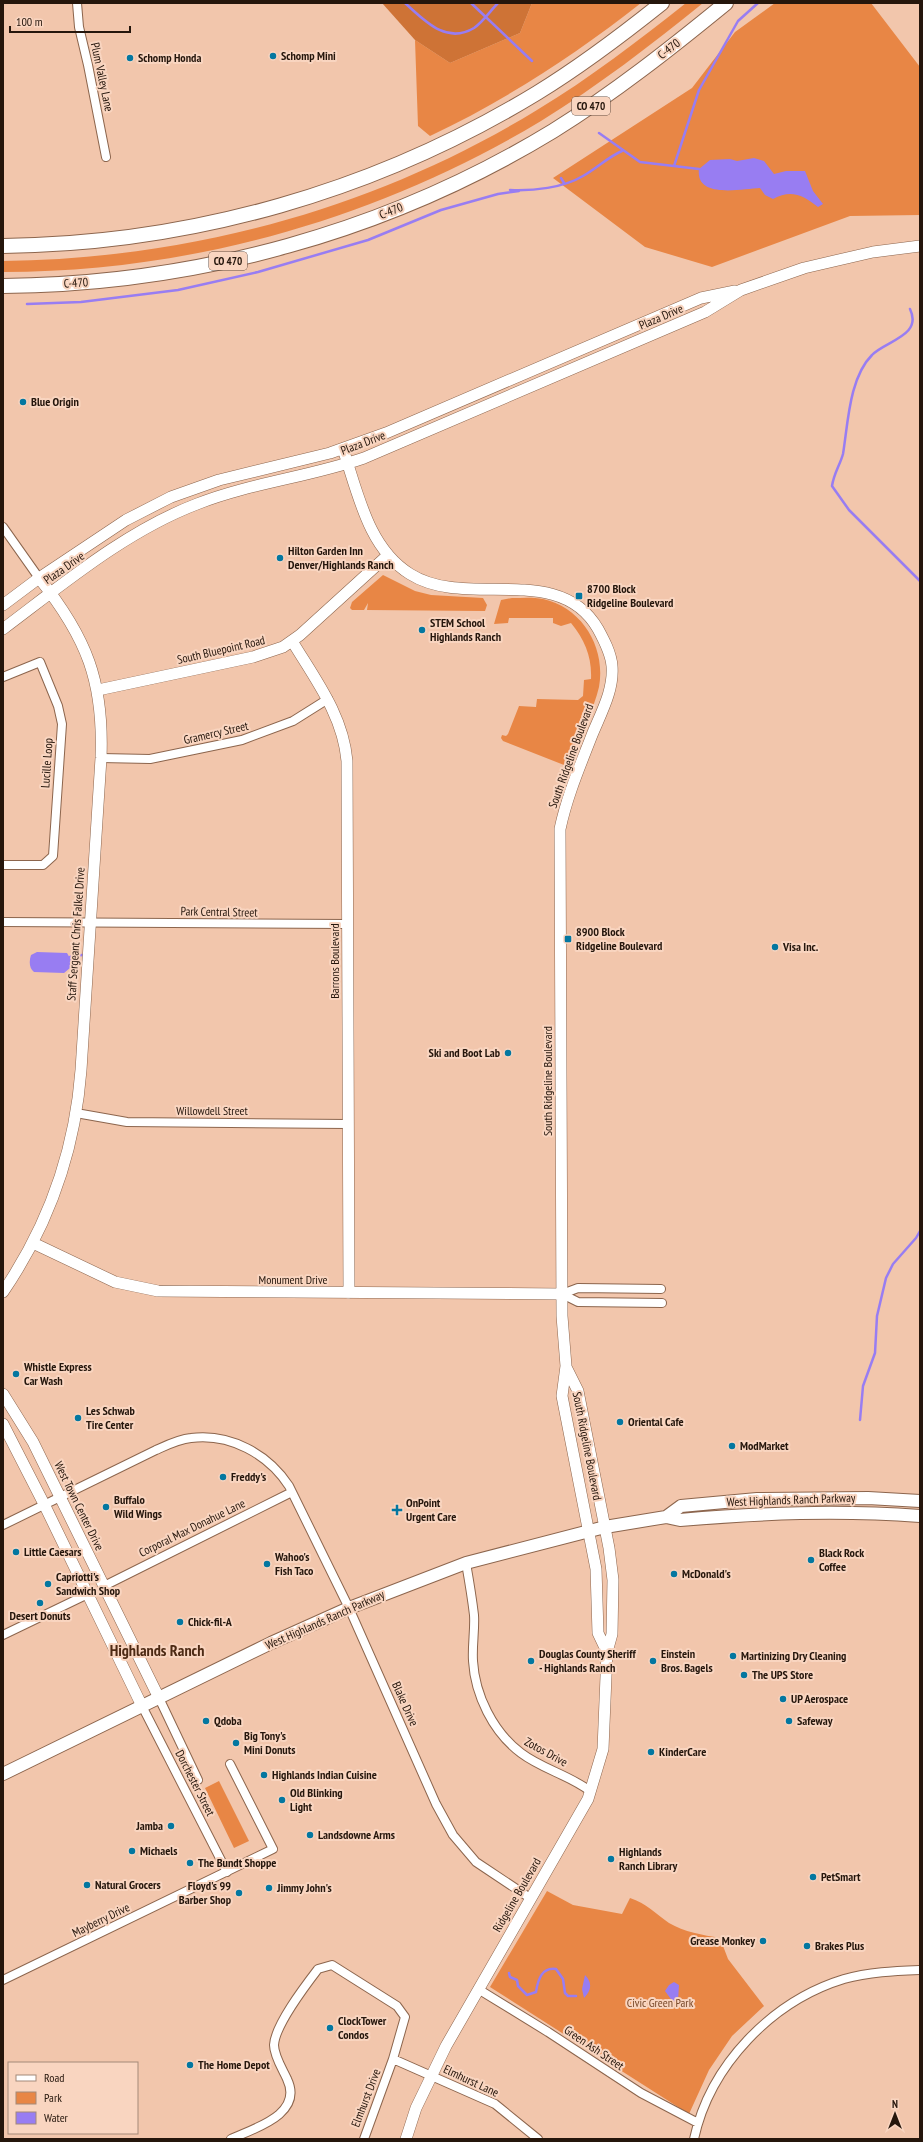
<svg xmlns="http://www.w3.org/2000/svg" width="923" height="2142" font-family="'PT Sans Narrow',sans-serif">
  <rect width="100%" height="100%" fill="#f2c6ac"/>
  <!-- green -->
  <path fill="#e88645" d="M 532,3 L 641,3 C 575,55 506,100 430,136 L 418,126 L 415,40 L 450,63 L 520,33 Z
    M 686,3 L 703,3 C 651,45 598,86 541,121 C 380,218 192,272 3,272 L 3,261 C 191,259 377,208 537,110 C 590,78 638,41 686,3 Z
    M 775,3 L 871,3 L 920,67 L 920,215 L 850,216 L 712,267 L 645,247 L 553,178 L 692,88 L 735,32 Z
    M 383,575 L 415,591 L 431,595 L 483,598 L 487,605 L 485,611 L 367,610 L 368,603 L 364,610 L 352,610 L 350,608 L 352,602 Z
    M 512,598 C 522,598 533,597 543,599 C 583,608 606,648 599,687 C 594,709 581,732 572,752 L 565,758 L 564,765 L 503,741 L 501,738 L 502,735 L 506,736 L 508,734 L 519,706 L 536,707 L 537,699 L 578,700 L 583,696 L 584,680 L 591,679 C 592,657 585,640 571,623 L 561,626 L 553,623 L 553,618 L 509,618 L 508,623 L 494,624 L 501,600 Z
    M 219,1781 L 249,1841 L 234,1848 L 205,1788 Z
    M 547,1891 L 573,1905 L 622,1914 L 630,1898 C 646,1903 656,1914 669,1923 C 684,1932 703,1935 720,1938 L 728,1959 L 764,2006 L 732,2036 L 709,2070 L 689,2114 L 490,1987 Z"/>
  <!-- forest -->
  <path fill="#ce7336" d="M 382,3 L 532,3 L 520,33 L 450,63 L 415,40 Z"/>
  <!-- water -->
  <path fill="#987df2" d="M 754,158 L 764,161 L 774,174 L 786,171 L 805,171 L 813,191 L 823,204 L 818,207 C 803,195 791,189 773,199 L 765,195 L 760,188 C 741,189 695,199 699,169 L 710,160 L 730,159 L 737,161 Z
    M 37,952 L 67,953 L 71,960 L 70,968 L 64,973 L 34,972 C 29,968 29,961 31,955 Z
    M 585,1975 C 593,1983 591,1991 584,1998 L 582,1989 Z
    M 674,1982 L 679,1985 L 678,2001 L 673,2002 L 665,1991 L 669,1985 Z"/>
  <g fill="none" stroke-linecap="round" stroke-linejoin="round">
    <!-- stream -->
    <path stroke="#987df2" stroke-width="2.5" d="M 405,3 C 424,20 446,45 474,28 C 483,22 491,10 498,3
      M 471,3 L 532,61
      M 599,133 L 640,162 L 699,169
      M 674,166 L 699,90 L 738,21 L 758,3
      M 561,178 L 564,183
      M 510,190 C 533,191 563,188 583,176 C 597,168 608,157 622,151
      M 27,304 L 81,302 L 178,290 L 258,272 L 368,240 L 441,210 L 498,194 L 519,191
      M 910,309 C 923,336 885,341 872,355 C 849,378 848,424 843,454 C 840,465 834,473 832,486 L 849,510 L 920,581
      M 70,957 L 82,955
      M 860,1420 L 863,1386 L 875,1353 L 877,1316 L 886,1278 L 893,1264 L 916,1238 L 920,1231
      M 509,1973 L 510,1977 L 517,1980 L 518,1986 L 527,1995 L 536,1992 C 538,1979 542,1967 556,1969 L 563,1979 L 565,1993 L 568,1996 L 576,1996"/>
    <!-- street casing -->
    <g stroke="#8c654d" stroke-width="10">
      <path id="street" d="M 77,3 L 79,27 L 88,65 L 106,157
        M 3,527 L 39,578
        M 3,677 L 40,662 L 58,706 L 62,724 L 53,856 L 43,865 L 3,865
        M 101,758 L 150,759 L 242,740 L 293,721 L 328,699
        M 3,922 L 348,924
        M 76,1113 L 127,1122 L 348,1124
        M 562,1294 L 578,1302 L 662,1303
        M 562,1294 L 578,1288 L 661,1289
        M 3,1525 L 156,1450 C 167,1445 179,1439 191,1438 C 230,1433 268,1454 289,1486 L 349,1608 L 436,1804 L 453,1835 L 476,1862 L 530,1898
        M 466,1563 C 469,1580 472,1598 474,1615 C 475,1630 472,1645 473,1661 C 475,1695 493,1732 521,1753 C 542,1769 569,1775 590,1791
        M 104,1586 L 292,1492
        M 3,1635 L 88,1594
        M 159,1698 L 198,1780
        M 142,1706 L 227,1872
        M 3,1980 L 273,1849 L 230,1764
        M 478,1989 L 548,2032 L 641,2093 L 698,2123
        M 231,2139 C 255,2128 304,2114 287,2079 C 283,2070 274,2056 274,2045 C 275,2025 305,1986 318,1969 L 332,1965 L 397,2006 L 405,2017 L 393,2059
        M 364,2139 L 393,2059 L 495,2104 L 538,2139
        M 694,2139 C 710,2065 772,2001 844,1979 C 869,1972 895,1971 920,1970"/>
    </g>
    <!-- secondary casing -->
    <g stroke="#8c654d" stroke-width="12">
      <path id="secondary" d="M 343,449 C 358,493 368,548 410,574 C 467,610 559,561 598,629 C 604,640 611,653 612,666 C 614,690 601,713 592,735 C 580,766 567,796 560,829 L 562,1316 L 566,1366 L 562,1396 L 596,1569 L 598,1633 L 607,1652
        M 3,605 L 39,578 L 126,520 L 171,497 L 219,480 L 330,453 L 386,433 L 701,298 L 735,291
        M 3,629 C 63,584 126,531 197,504 C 250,483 309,477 364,458 L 705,312 L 741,290 L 804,268 L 873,252 L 920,246
        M 292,641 C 315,679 343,715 347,761 L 349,1293
        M 98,690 L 253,657 L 283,647 L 300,635 L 388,555
        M 33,1243 L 115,1282 L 158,1291 L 562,1294
        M 3,1292 C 48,1226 75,1150 81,1070 L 101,758 C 104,682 87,638 39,578
        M 3,1394 L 33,1442 L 159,1698
        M 3,1424 L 44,1504 L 142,1706
        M 406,2139 L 416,2108 L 446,2046 L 588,1799 L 603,1749 L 607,1652 L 612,1634 L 613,1580 L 609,1548 L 578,1391 L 566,1367"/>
    </g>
    <!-- primary casing -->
    <g stroke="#8c654d" stroke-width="14">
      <path id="primary" d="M 666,1517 L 681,1506 L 757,1499 L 868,1498 L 920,1501
        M 3,1774 L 271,1643 L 349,1608 L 466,1563 L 605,1527 L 666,1517 L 680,1520 C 763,1513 837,1510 920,1516"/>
    </g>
    <!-- highway casing -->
    <g stroke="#8c654d" stroke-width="16">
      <path id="highway" d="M 3,246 C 191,244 376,191 537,93 C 581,66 622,35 662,3
        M 3,286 C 197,284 387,232 553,131 C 614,93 671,48 726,3"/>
    </g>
    <!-- street -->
    <use href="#street" stroke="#fff" stroke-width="8"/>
    <!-- secondary -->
    <use href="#secondary" stroke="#fff" stroke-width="11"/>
    <!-- primary -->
    <use href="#primary" stroke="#fff" stroke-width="12"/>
    <!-- highway -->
    <use href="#highway" stroke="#fff" stroke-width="14"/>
  </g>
  <!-- markers -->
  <g fill="#0377a0" stroke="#f9d5c0" stroke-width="1.5">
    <circle cx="273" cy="56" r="4"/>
    <circle cx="130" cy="58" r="4"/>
    <circle cx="23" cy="402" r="4"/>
    <circle cx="280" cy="558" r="4"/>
    <rect x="575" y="592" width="8" height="8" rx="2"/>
    <circle cx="422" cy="630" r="4"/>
    <rect x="564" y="935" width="8" height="8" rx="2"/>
    <circle cx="775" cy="947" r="4"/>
    <circle cx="508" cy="1053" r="4"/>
    <circle cx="16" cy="1374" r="4"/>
    <circle cx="78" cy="1418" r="4"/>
    <circle cx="620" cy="1422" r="4"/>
    <circle cx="732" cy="1446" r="4"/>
    <circle cx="223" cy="1477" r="4"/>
    <circle cx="106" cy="1507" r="4"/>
    <path d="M395 1504h4v4h4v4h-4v4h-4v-4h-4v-4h4z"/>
    <circle cx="16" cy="1552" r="4"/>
    <circle cx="811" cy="1560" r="4"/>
    <circle cx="267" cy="1564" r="4"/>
    <circle cx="674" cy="1574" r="4"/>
    <circle cx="48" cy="1584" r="4"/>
    <circle cx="40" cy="1603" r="4"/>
    <circle cx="180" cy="1622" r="4"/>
    <circle cx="733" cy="1656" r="4"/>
    <circle cx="531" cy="1661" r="4"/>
    <circle cx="653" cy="1661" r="4"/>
    <circle cx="744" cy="1675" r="4"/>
    <circle cx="783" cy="1699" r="4"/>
    <circle cx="206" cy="1721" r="4"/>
    <circle cx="789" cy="1721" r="4"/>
    <circle cx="236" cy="1743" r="4"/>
    <circle cx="651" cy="1752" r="4"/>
    <circle cx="264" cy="1775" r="4"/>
    <circle cx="282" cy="1800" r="4"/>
    <circle cx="171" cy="1826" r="4"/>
    <circle cx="310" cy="1835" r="4"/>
    <circle cx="132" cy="1851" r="4"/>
    <circle cx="611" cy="1859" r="4"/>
    <circle cx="190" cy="1863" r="4"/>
    <circle cx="813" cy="1877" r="4"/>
    <circle cx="87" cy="1885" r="4"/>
    <circle cx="269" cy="1888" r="4"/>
    <circle cx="239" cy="1893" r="4"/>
    <circle cx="763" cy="1941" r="4"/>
    <circle cx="807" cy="1946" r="4"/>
    <circle cx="330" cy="2028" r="4"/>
    <circle cx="190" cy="2065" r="4"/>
  </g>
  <g text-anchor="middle" stroke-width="4" stroke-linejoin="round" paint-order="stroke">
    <!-- shield labels -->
    <g fill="#f9d5c0" stroke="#654f42" stroke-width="1">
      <rect x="572" y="97" width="38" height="18" rx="3"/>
      <rect x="209" y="252" width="38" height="18" rx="3"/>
    </g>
    <g font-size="11" font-weight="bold" fill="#25160c">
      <text x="591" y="110">CO 470</text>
      <text x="228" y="265">CO 470</text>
    </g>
    <!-- street labels -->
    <g font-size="12" fill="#25160c" stroke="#f9d5c0">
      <text transform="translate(669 49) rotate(-38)" y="4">C-470</text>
      <text transform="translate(102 77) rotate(78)" y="4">Plum Valley Lane</text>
      <text transform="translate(391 211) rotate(-22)" y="4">C-470</text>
      <text transform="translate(76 283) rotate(-4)" y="4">C-470</text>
      <text transform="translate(661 317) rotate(-23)" y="4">Plaza Drive</text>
      <text transform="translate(363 443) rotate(-21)" y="4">Plaza Drive</text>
      <text transform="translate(64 568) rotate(-35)" y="4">Plaza Drive</text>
      <text transform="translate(221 650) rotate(-13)" y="4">South Bluepoint Road</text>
      <text transform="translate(216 733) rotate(-13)" y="4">Gramercy Street</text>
      <text transform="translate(571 756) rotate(-70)" y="4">South Ridgeline Boulevard</text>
      <text transform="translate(47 763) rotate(-86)" y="4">Lucille Loop</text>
      <text transform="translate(219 912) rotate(1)" y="4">Park Central Street</text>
      <text transform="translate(76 934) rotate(-86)" y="4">Staff Sergeant Chris Falkel Drive</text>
      <text transform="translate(335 961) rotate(-90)" y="4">Barrons Boulevard</text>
      <text transform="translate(548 1081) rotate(-90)" y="4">South Ridgeline Boulevard</text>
      <text x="212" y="1115">Willowdell Street</text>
      <text x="293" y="1284">Monument Drive</text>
      <text transform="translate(587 1446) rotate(79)" y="4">South Ridgeline Boulevard</text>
      <text transform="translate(791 1500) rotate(-2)" y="4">West Highlands Ranch Parkway</text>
      <text transform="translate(79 1506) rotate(64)" y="4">West Town Center Drive</text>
      <text transform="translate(192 1528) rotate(-26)" y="4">Corporal Max Donahue Lane</text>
      <text transform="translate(325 1620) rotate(-24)" y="4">West Highlands Ranch Parkway</text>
      <text transform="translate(405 1704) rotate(66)" y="4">Blake Drive</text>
      <text transform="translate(546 1752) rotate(29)" y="4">Zotos Drive</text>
      <text transform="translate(195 1783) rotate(63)" y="4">Dorchester Street</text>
      <text transform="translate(517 1895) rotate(-60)" y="4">Ridgeline Boulevard</text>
      <text transform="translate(101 1920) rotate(-26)" y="4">Mayberry Drive</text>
      <text transform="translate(594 2048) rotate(34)" y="4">Green Ash Street</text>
      <text transform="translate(471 2081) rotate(25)" y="4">Elmhurst Lane</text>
      <text transform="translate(366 2098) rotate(-69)" y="4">Elmhurst Drive</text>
    </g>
    <!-- poi labels -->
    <g font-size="12" font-weight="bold" fill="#25160c" stroke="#f9d5c0" text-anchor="start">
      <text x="281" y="60">Schomp Mini</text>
      <text x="138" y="62">Schomp Honda</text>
      <text x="31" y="406">Blue Origin</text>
      <text x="288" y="555">Hilton Garden Inn<tspan x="288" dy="14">Denver/Highlands Ranch</tspan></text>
      <text x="587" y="593">8700 Block<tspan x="587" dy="14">Ridgeline Boulevard</tspan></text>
      <text x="430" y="627">STEM School<tspan x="430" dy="14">Highlands Ranch</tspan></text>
      <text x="576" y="936">8900 Block<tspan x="576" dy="14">Ridgeline Boulevard</tspan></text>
      <text x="783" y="951">Visa Inc.</text>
      <text x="500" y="1057" text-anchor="end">Ski and Boot Lab</text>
      <text x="24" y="1371">Whistle Express<tspan x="24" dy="14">Car Wash</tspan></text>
      <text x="86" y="1415">Les Schwab<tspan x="86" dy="14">Tire Center</tspan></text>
      <text x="628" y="1426">Oriental Cafe</text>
      <text x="740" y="1450">ModMarket</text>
      <text x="231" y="1481">Freddy's</text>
      <text x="114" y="1504">Buffalo<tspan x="114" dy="14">Wild Wings</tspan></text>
      <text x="406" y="1507">OnPoint<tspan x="406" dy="14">Urgent Care</tspan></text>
      <text x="24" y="1556">Little Caesars</text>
      <text x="819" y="1557">Black Rock<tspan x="819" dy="14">Coffee</tspan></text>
      <text x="275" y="1561">Wahoo's<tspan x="275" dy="14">Fish Taco</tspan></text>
      <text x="682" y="1578">McDonald's</text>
      <text x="56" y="1581">Capriotti's<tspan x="56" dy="14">Sandwich Shop</tspan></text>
      <text x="40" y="1620" text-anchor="middle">Desert Donuts</text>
      <text x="188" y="1626">Chick-fil-A</text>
      <text x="539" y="1658">Douglas County Sheriff<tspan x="539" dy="14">- Highlands Ranch</tspan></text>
      <text x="661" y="1658">Einstein<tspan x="661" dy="14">Bros. Bagels</tspan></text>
      <text x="741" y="1660">Martinizing Dry Cleaning</text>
      <text x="752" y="1679">The UPS Store</text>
      <text x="791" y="1703">UP Aerospace</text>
      <text x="214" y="1725">Qdoba</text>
      <text x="797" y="1725">Safeway</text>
      <text x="244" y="1740">Big Tony's<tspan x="244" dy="14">Mini Donuts</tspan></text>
      <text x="659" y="1756">KinderCare</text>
      <text x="272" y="1779">Highlands Indian Cuisine</text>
      <text x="290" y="1797">Old Blinking<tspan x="290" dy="14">Light</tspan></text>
      <text x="163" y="1830" text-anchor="end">Jamba</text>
      <text x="318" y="1839">Landsdowne Arms</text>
      <text x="140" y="1855">Michaels</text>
      <text x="619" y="1856">Highlands<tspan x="619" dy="14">Ranch Library</tspan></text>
      <text x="198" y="1867">The Bundt Shoppe</text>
      <text x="821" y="1881">PetSmart</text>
      <text x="95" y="1889">Natural Grocers</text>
      <text x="231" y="1890" text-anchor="end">Floyd's 99<tspan x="231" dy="14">Barber Shop</tspan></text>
      <text x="277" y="1892">Jimmy John's</text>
      <text x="755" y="1945" text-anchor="end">Grease Monkey</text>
      <text x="815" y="1950">Brakes Plus</text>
      <text x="338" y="2025">ClockTower<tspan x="338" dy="14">Condos</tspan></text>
      <text x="198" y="2069">The Home Depot</text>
    </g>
    <!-- park labels -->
    <g font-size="12" fill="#794829" stroke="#f9d5c0">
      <text x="660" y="2007">Civic Green Park</text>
    </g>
    <!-- district labels -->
    <g font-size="16" font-weight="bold" fill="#4d2a14" stroke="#f9d5c0">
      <text x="157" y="1656">Highlands Ranch</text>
    </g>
  </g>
  <!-- border -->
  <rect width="923" height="2142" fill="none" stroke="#25160c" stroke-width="8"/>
  <!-- legend -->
  <rect x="8" y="2062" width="130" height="72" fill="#f9d5c0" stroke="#a48978"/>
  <rect x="16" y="2075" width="20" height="6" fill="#ffffff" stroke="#a48978"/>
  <text x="44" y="2082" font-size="12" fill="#25160c">Road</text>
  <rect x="16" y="2092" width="20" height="12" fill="#e88645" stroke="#a48978"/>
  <text x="44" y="2102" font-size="12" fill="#25160c">Park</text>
  <rect x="16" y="2112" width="20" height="12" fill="#987df2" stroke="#a48978"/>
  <text x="44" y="2122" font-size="12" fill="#25160c">Water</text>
  <!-- north arrow -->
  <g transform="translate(895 2114)" stroke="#f9d5c0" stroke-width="3" paint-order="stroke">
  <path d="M0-3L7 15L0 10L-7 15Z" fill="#25160c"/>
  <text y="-6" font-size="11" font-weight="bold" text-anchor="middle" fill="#25160c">N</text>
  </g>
  <!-- scale -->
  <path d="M10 26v6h120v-6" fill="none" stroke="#25160c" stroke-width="2"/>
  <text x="16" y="26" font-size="12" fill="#25160c" stroke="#f9d5c0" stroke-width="3" paint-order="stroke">100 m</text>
</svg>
